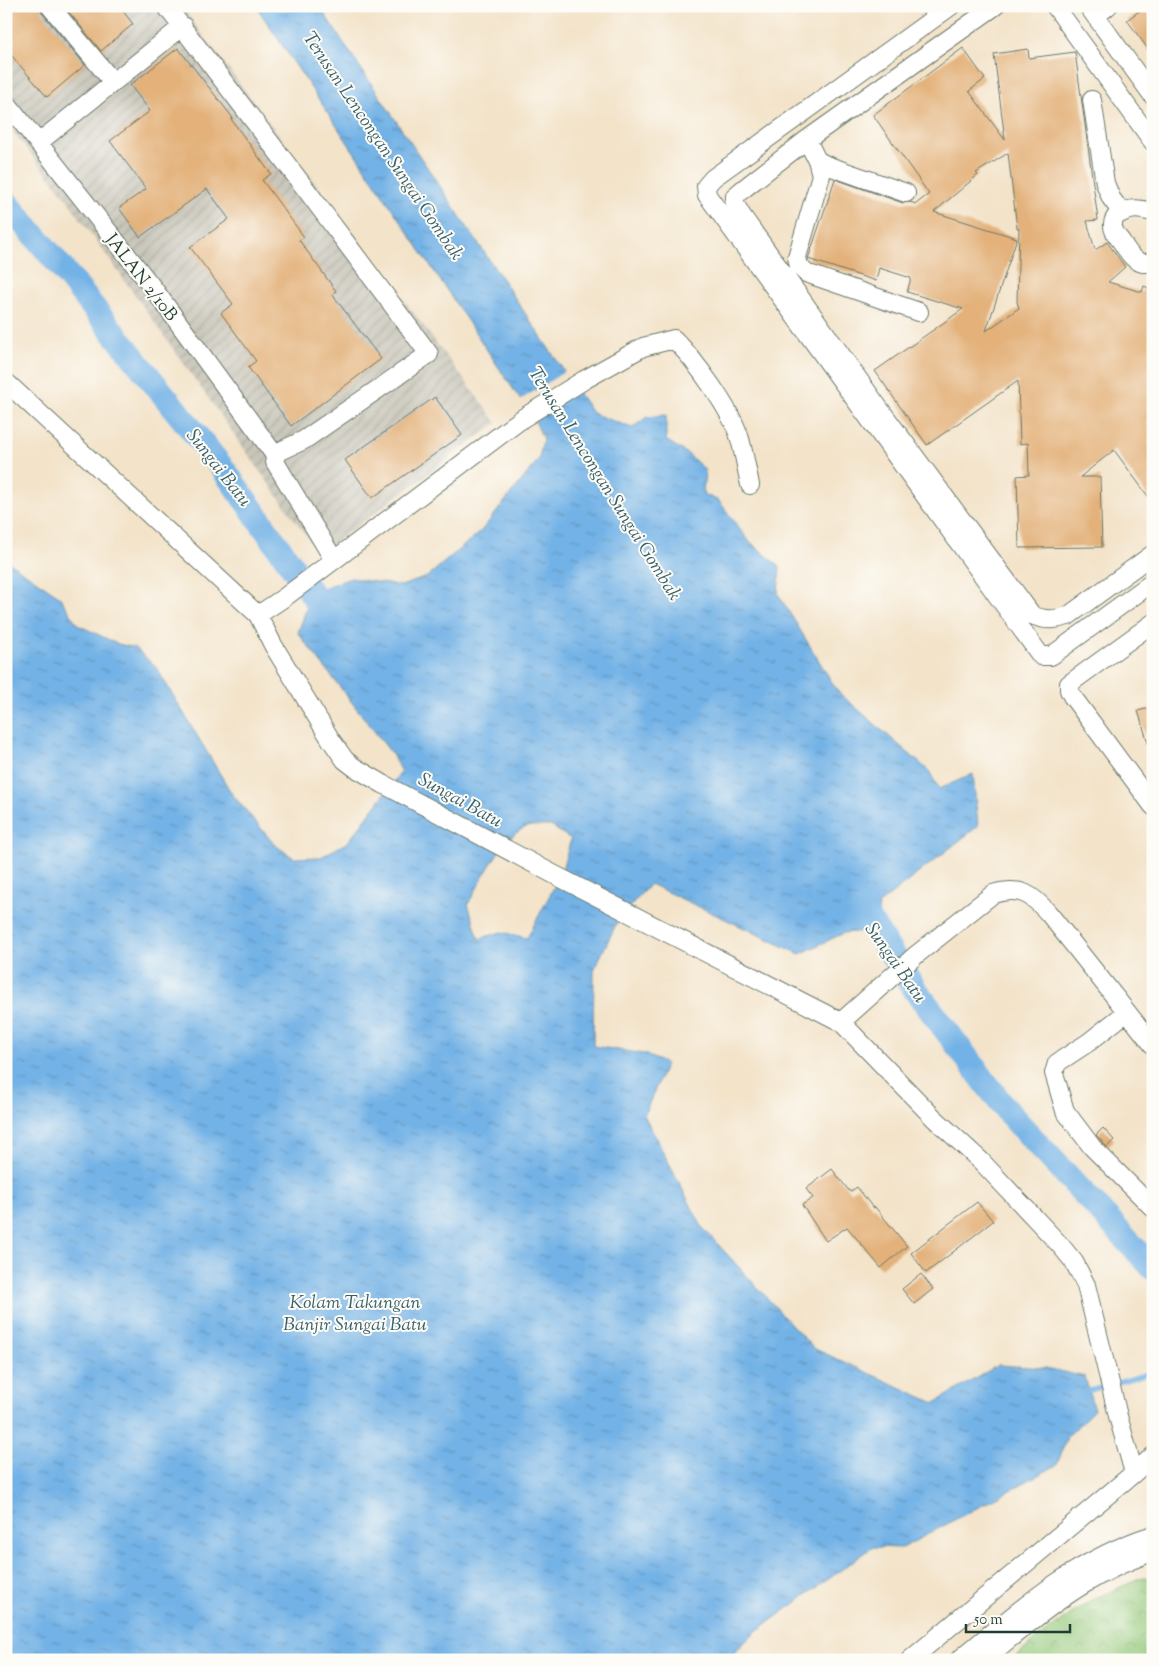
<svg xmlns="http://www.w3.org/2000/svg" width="1159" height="1666" font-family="'Sorts Mill Goudy',serif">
  <defs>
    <pattern id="industrial-furrows" width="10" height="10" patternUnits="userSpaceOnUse" patternTransform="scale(1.25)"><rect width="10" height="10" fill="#c7c4b8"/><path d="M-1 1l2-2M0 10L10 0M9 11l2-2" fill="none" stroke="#aaa99f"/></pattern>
    <pattern id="park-crowns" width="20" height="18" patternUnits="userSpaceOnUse" patternTransform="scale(1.25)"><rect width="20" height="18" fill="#93c879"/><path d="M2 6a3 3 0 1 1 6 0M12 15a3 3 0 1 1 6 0" fill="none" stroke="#77a464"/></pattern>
    <pattern id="water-ripples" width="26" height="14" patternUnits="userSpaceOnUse" patternTransform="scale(1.25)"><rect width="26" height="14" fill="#73b2e6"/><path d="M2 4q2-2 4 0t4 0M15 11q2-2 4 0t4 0" fill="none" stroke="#5e92bb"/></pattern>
  </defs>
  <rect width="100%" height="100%" fill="#fdfcf7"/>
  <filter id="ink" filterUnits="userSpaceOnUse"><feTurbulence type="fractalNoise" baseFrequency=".02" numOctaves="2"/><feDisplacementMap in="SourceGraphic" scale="10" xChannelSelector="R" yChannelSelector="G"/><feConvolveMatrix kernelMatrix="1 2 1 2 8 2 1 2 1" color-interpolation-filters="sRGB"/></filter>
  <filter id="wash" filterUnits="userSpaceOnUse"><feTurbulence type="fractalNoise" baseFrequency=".0096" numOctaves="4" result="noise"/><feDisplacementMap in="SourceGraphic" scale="20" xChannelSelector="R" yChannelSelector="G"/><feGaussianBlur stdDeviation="1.12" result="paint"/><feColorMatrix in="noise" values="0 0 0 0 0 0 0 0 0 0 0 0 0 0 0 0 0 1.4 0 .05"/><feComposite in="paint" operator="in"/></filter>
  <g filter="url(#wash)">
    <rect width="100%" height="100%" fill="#f3e3c9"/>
    <!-- industrial -->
    <path fill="url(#industrial-furrows)" d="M 6,6 L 181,6 L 497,423 L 319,554 L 63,194 L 6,123 Z"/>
    <!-- park -->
    <path fill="url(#park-crowns)" stroke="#598256" d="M 1153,1576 L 1153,1660 L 1012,1660 L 1035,1640 L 1091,1600 L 1139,1579 Z"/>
    <!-- water -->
    <path fill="url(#water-ripples)" stroke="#49788d" fill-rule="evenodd" d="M 256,6 L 319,6 L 592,413 L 632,428 L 647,417 L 666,415 L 666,440 L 689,455 L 705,470 L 703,494 L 719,501 L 748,540 L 780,567 L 778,594 L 838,692 L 929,771 L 939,789 L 973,774 L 978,826 L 879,904 L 876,930 L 844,933 L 800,954 L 650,884 L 619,918 L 594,970 L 593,1046 L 644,1054 L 666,1064 L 644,1115 L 702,1227 L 813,1348 L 935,1403 L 998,1365 L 1046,1368 L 1085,1377 L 1094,1410 L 1067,1437 L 1057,1465 L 902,1548 L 873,1547 L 755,1632 L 727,1660 L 684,1660 L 669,1658 L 665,1660 L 6,1660 L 6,560 L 59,596 L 78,625 L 118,644 L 135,648 L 156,667 L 232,794 L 275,845 L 294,858 L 321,857 L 348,842 L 401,772 L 392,754 L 298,633 L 312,592 L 351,578 L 401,586 L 427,577 L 482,530 L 539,459 L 543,439 L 536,423 ZM 551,826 L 571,839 L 560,876 L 527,938 L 501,932 L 479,939 L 468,904 C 481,882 501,839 524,828 C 531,825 543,826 551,826 Z"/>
    <!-- pier -->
    <path fill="#f3e3c9" d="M 567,370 L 580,390 L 532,420 L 519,401 Z"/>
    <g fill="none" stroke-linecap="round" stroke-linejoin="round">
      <!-- stream -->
      <path stroke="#73b2e6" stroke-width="4.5" d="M 1113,1384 L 1153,1372
        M 1088,1391 L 1106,1386"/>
      <!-- river -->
      <path stroke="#73b2e6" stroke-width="25" d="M 6,202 L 56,261 L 224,470 L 331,621
        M 849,916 L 867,917 L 914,988 L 1007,1111 L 1153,1268"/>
    </g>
    <g id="blocks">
      <!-- building -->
      <path fill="#e3b179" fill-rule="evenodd" d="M 6,6 L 40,6 L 42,13 L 85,65 L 47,97 L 6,49 Z
        M 64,6 L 119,6 L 133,24 L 101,51 Z
        M 1146,6 L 1153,6 L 1153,56 L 1127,20 Z
        M 178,48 L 233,118 L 231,119 L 271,174 L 262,180 L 304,237 L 299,240 L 336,291 L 332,294 L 381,359 L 291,426 L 248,367 L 256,361 L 221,313 L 233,304 L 190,247 L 229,219 L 207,189 L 140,237 L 119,208 L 146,189 L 110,141 L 150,111 L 130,85 Z
        M 963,48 L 985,79 L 969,91 L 1005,140 L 994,54 L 1028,49 L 1029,58 L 1075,52 L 1098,220 L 1087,221 L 1095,250 L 1107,242 L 1125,267 L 1108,282 L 1142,292 L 1144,286 L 1153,290 L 1153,420 L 1147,424 L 1153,431 L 1153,503 L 1114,450 L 1080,477 L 1100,477 L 1102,547 L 1019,548 L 1017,476 L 1029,475 L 1028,443 L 1020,444 L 1018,381 L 927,445 L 875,371 L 963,309 L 907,292 L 911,278 L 879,268 L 876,281 L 808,259 L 835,179 L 903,203 L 910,202 L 916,204 L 929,194 L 873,115 ZM 1008,153 L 1017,228 L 1019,228 L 1017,302 L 1019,308 L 986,331 L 1017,238 L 934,212 L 978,175 L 976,173 Z
        M 435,397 L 462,435 L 372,498 L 345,460 Z
        M 1153,707 L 1153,749 L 1150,749 L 1138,711 Z
        M 1103,1128 L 1114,1140 L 1107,1147 L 1096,1135 Z
        M 832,1169 L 850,1192 L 857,1187 L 873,1208 L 875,1207 L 907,1246 L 881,1268 L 847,1227 L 826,1241 L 802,1205 L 813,1198 L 806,1189 Z
        M 977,1202 L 993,1221 L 926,1273 L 911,1253 Z
        M 921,1274 L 933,1289 L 914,1304 L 902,1289 Z"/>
    </g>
  </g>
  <g filter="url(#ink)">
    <use href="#blocks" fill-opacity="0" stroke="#697768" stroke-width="1"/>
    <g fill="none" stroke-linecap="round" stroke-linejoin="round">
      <!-- minor casing -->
      <g stroke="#697768" stroke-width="20">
        <path id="minor" d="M 50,6 L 113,82
          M 166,6 L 308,192 L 429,354 L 304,440 L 274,454
          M 951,6 L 713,178 L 706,186 L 707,195 L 1041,656 L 1051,656 L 1153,582
          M 995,6 L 805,141 L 742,190 L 735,196 L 735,204 L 742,216 L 876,404 L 1032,615 C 1045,621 1054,620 1068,616 L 1153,554
          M 1055,6 L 1153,142
          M 1088,6 L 1153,96
          M 1095,16 L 1108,6
          M 1092,100 L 1105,183 L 1111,198 L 1122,213
          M 6,102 L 153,288 L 274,454 L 275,462 L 334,560
          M 805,141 L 811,148 L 817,160 L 821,175 L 797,257 L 799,266 L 806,273 L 919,312
          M 38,143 L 183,26
          M 817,160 L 826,165 L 906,193
          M 1153,212 C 1140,209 1131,207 1119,214 C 1116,216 1113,220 1113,224 C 1112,230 1117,236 1121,241 C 1128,252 1137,269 1153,261
          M 6,382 L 258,615 L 273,645 L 331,740 L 345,760 L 354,767 L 383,784 L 553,874 L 841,1022 L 934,1118 L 981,1161 L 1061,1246 L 1074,1262 L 1086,1285 L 1118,1416 L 1134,1473 L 910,1660
          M 258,615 L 285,597 L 523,418 L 584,380 L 643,347 L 674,339 C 695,360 732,411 740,439 C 744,454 747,470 750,485
          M 1153,623 L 1073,681 L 1069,684 L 1069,690 L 1072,696 L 1153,806
          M 1127,1012 L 1089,1042 L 1057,1063 L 1054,1073 L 1065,1111 L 1092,1147 L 1153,1208
          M 841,1022 L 916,955 L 993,894 C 1021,886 1032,894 1050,915 L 1153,1045
          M 1134,1473 L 1153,1456
          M 959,1660 C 1020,1609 1076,1559 1153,1535
          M 984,1660 C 1036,1616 1088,1573 1153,1552"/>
      </g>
      <!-- minor -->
      <use href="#minor" stroke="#fff" stroke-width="18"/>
    </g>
  </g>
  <g text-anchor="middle" stroke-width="4" stroke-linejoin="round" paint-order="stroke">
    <!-- street labels -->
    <g font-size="18" fill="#1f3d34" stroke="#fdfcf7">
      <text transform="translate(142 277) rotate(52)" y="6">JALAN 2/10B</text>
    </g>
    <!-- water labels -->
    <g font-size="19" font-style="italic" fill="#386069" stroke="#fdfcf7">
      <text transform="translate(384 145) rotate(56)" y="7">Terusan Lencongan Sungai Gombak</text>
      <text transform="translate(220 467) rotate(52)" y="7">Sungai Batu</text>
      <text transform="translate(606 483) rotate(58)" y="7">Terusan Lencongan Sungai Gombak</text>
      <text transform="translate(461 799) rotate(29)" y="7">Sungai Batu</text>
      <text transform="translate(897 962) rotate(55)" y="7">Sungai Batu</text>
      <text x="355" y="1308">Kolam Takungan<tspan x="355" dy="22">Banjir Sungai Batu</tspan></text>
    </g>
  </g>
  <!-- margin -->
  <rect width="1159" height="1666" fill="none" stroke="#fdfcf7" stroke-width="25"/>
  <!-- scale -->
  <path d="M966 1624v8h104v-8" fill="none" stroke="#1f3d34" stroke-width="2.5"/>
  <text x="974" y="1624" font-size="15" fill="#1f3d34" stroke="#fdfcf7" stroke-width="4" paint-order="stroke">50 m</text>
</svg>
